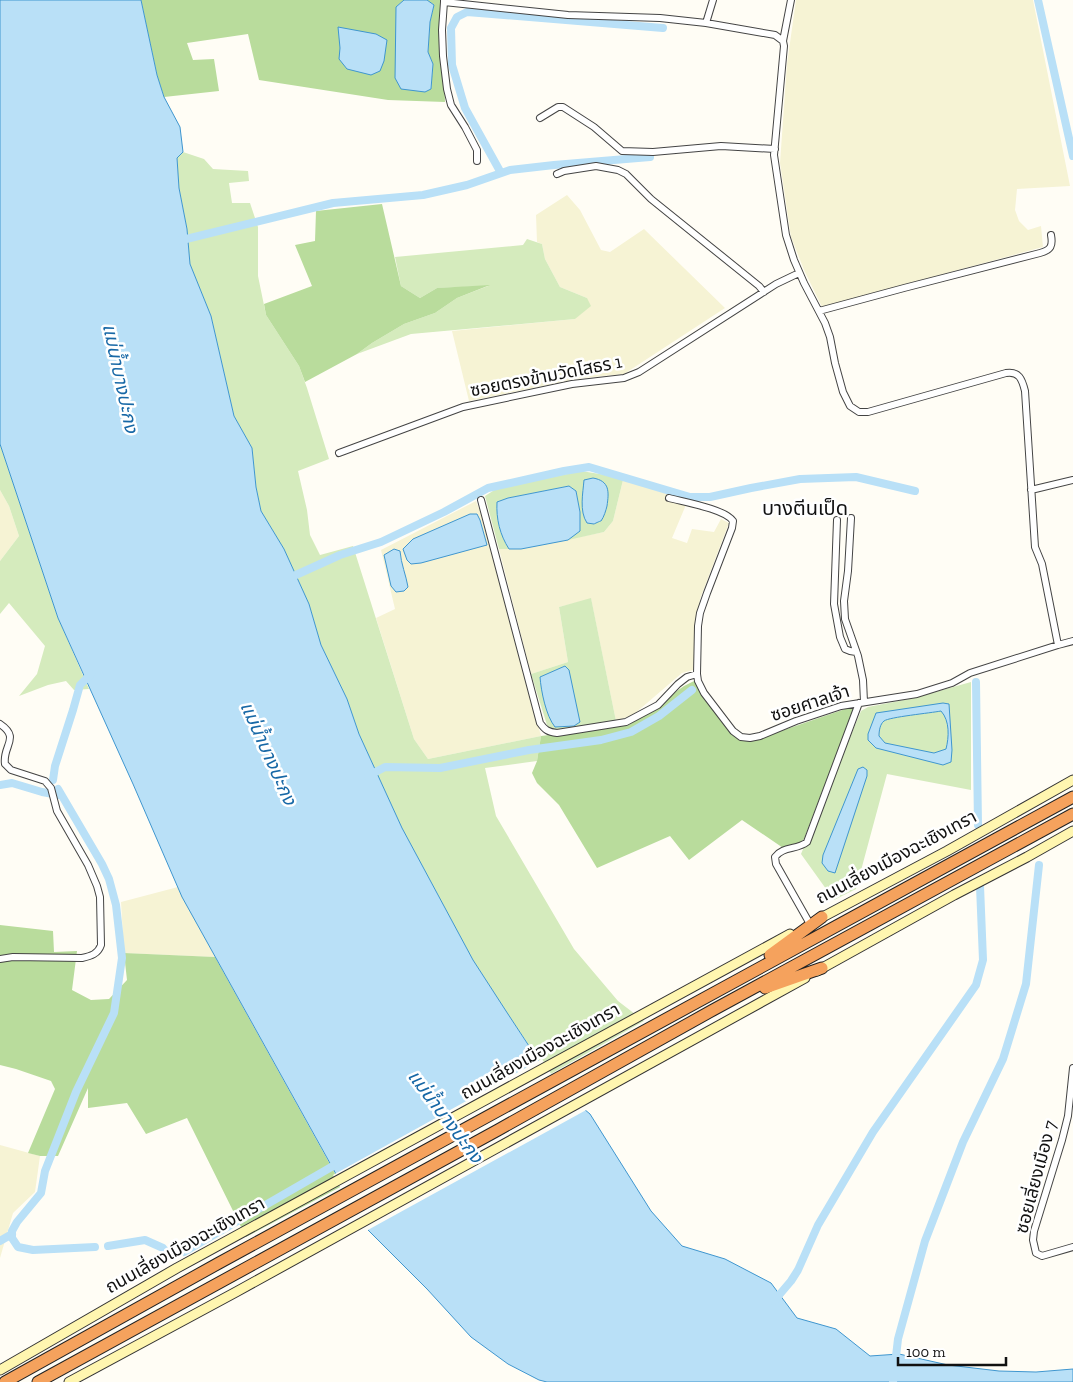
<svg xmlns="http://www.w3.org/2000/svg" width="1073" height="1382" font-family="'Zilla Slab','Noto Sans Thai',serif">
  <rect width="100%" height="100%" fill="#fffdf5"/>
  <!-- farmland -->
  <path fill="#f6f3d4" d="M 796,0 L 1033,0 L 1070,186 L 1017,189 L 1015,210 L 1019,221 L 1028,230 L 1041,226 L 1043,247 L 822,307 L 804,270 L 791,237 L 780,163 L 787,64 Z
    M 567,195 L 580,210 L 601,250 L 610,252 L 644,229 L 725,308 L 624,374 L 582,378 L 469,401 L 452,331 L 575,319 L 587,298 L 560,287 L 545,259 L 542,244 L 537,242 L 536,215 Z
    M 623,480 L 688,500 L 672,538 L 687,543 L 692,529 L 714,532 L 721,519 L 729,523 L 700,599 L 693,670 L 682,673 L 633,715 L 616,721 L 591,599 L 559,607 L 568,662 L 531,674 L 499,549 L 521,549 L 604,532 L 613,521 Z
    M 0,490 L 9,506 L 19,536 L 0,561 Z
    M 476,501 L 480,511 L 541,736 L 428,759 L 414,739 L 376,618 L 395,609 L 381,550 Z
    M 178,887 L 215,957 L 124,953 L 121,902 Z
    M 0,1145 L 40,1156 L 35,1192 L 13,1213 L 0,1258 Z"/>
  <!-- green -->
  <path fill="#d5ebbd" d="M 183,152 L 204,159 L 213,169 L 248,171 L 249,181 L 229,183 L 232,203 L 250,203 L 258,227 L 258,276 L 266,315 L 299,366 L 307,388 L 329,459 L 298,471 L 307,510 L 310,535 L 320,555 L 353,546 L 414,739 L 428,759 L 541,736 L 537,761 L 485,768 L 496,816 L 574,949 L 618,1001 L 644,1021 L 549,1075 L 506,1011 L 473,960 L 402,828 L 359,734 L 347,699 L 321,645 L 309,604 L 284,549 L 261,511 L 256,487 L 252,448 L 234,416 L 211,316 L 190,264 L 187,229 L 179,188 L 177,158 Z
    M 527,239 L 542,244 L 545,259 L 560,287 L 587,298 L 591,306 L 575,319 L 411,334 L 357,354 L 372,343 L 404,324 L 435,313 L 457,298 L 488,286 L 437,288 L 420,298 L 401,286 L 395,257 L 523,245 Z
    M 0,444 L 58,618 L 89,689 L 74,690 L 66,681 L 48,685 L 19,696 L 37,674 L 45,646 L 9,603 L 0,614 L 0,561 L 19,536 L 9,506 L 0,490 Z
    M 581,471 L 606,475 L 623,480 L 613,521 L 604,532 L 568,540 L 579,531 L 580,512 L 576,491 L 569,486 L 508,498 L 498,502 L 505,542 L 509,549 L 499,549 L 485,496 L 496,489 Z
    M 591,598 L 616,721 L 559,730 L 551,730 L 547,725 L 531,674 L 568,662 L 559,607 Z
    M 971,682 L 971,790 L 887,774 L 856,889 L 834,900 L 801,854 L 861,711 L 868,707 L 914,698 Z"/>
  <!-- forest -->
  <path fill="#b9dc9c" d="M 141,0 L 404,0 L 396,7 L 431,89 L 433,64 L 428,52 L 430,22 L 434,5 L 427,0 L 441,0 L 445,102 L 388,100 L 259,80 L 248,34 L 187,43 L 193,60 L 214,59 L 219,91 L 164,97 L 157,75 Z
    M 382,204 L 401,286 L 420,298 L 437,288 L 490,285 L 457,298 L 435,313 L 404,324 L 372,343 L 357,354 L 305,382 L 299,366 L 266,315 L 264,304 L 312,286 L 295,245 L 315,241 L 316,211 Z
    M 694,681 L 723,723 L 743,741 L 755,740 L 848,708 L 854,708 L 804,839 L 789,852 L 742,820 L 689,860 L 670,836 L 597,868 L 559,805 L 537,783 L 532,773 L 537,761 L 541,736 L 629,725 L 684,686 Z
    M 0,925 L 53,931 L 54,952 L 77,951 L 72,990 L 91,1000 L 109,999 L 127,980 L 124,953 L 215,957 L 342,1186 L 246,1237 L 187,1118 L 146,1134 L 127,1103 L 88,1108 L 88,1088 L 58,1156 L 40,1156 L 28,1153 L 55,1089 L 51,1081 L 16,1069 L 0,1065 Z"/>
  <!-- water -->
  <path fill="#b9e0f7" stroke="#3f96cf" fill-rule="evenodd" d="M 0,0 L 141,0 L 157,75 L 164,97 L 180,127 L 183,152 L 177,158 L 179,188 L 187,229 L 190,264 L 211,316 L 234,416 L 252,448 L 256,487 L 261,511 L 284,549 L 309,604 L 321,645 L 347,699 L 359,734 L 402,828 L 473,960 L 506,1011 L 554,1084 L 590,1114 L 651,1211 L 682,1246 L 725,1259 L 771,1283 L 797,1318 L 836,1329 L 870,1356 L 899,1354 L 948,1365 L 999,1371 L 1036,1372 L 1073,1369 L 1073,1382 L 547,1382 L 539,1380 L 508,1364 L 471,1337 L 427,1289 L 366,1228 L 182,897 L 133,784 L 58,618 L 0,444 Z
    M 404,0 L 427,0 L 434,5 L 430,22 L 428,52 L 433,64 L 431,89 L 425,92 L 401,89 L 395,78 L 396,7 Z
    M 338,27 L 376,34 L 387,40 L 384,61 L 380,71 L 371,75 L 347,69 L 339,59 L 340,48 Z
    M 593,478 C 610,481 609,492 607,506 C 606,510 604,517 601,521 C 600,521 594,524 594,524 L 587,523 C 579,511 583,493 584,480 Z
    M 569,486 L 576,491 L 580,512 L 580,531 L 568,540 L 521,549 L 509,549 C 500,535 496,519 497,502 L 508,498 Z
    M 470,514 L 477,514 L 480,520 L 487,545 L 421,563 L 411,564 L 407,560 L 403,549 L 413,539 Z
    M 394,549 L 400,551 C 401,564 406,575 408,587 L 404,591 L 396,592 L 391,586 L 384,555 Z
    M 565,666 L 569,670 L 580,722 L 574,726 L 555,727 C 546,716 541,691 540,677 Z
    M 943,703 L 949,704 L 952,750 L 951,762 L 943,765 L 876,748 L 868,740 L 868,734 L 876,713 ZM 941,711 C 950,721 949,737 946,749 L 934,753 L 885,743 L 879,736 C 879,731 880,724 884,721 C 889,717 931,713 941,711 Z
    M 863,767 L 867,770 L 867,776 L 835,873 L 828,871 L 822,863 L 823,855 L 858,769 Z"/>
  <!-- pier -->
  <path fill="#fffdf5" d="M 542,1059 L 556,1082 L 588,1109 L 366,1231 L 333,1175 Z"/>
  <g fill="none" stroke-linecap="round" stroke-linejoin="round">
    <!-- canal -->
    <path stroke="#b9e0f7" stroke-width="8" d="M 1038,0 L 1073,156
      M 501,173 L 465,108 L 452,65 L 451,28 L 457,17 L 467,12 L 663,28
      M 178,241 L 333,203 L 423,195 L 467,185 L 510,170 L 554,165 L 650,157
      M 287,579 L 340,555 L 381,542 L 444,512 L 488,488 L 564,471 L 589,467 L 690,497 L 710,497 L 751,488 L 800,479 L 856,477 L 915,491
      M 976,682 L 978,825
      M 368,776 L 385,767 L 440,768 L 529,750 L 601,740 L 631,732 L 659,716 L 692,690
      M 53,780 L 55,766 L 73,710 L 80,685 L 91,674
      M 0,785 L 12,783 L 42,792 L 59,795
      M 58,789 L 102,864 L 109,879 L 116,905 L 122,958 L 114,1013 L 76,1092 L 45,1171 L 41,1193 L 17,1222 L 12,1231 L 12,1238 L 18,1247 L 33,1250 L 95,1247
      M 0,1241 L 12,1234
      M 108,1246 L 145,1240 L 163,1248 L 169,1255
      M 184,1252 L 340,1162
      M 774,1301 L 791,1281 L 798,1270 L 818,1225 L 873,1132 L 976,985 L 983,960 L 980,886
      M 893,1382 L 898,1339 L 925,1241 L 963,1142 L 1003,1059 L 1026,984 L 1039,865"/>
    <!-- street casing -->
    <g stroke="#444" stroke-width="8">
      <path id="street" d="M 444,0 L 444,2 L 568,15 L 660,18 L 706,23 L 775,35 L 783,41 L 784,46 L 774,155 L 786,235 L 794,260 L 804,283 L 825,323 L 830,337 L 835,363 L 843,392 L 850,406 L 859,412 L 868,412 L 1006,373 C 1019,371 1022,379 1025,391 L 1035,547 L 1042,564 L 1058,645 L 970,673 L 952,683 L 917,694 L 841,706 L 796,721 L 760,736 L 750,738 L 741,737 L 733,731 L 704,693 L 698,681 L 697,674 L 698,626 L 700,613 L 707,593 L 732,528 L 733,521 C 725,509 684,502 669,498
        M 444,2 L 442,30 L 443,56 L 447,89 L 451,105 L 465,127 L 477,150 L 477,161
        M 706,23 L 713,0
        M 783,41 L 791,0
        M 540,118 L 558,107 L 563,107 L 594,127 L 622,151 L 653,152 L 721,146 L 775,149
        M 557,174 L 564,171 L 596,166 L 618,170 L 626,174 L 651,199 L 759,286 L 764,292
        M 819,311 L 904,288 L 1040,253 C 1051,250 1053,246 1051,235
        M 339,453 L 463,407 L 572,384 L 624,378 L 639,372 L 776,284 L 799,273
        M 1031,490 L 1073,480
        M 481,500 L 540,723 C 545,730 548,732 557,733 L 626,722 L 658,705 L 678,684 L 687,677 L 697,674
        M 851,518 L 848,571 L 844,601 L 845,619 L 858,656 L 863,680 L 864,702
        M 837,520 L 834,604 L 840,637 L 845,649 L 850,651 L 856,652
        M 1058,645 L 1073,641
        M 0,724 C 21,738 2,746 5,764 L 11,770 L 45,781 L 51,788 L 57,811 L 88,865 L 97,886 L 100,897 L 101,945 C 98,954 91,956 82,958 L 13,957 L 0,959
        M 810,924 L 776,864 L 775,857 C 783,846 797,850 807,842 L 859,703
        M 1073,1068 L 1068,1116 L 1062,1140 L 1034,1231 L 1033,1240 L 1036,1253 L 1042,1256 L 1073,1247"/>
    </g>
    <!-- secondary casing -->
    <g stroke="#333" stroke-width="11">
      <path id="secondary" d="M 817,920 L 947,851 L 1073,780
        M 817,971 L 954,895 L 1027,857 L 1073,831
        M 0,1370 L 177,1268 L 790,934
        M 69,1382 L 236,1292 L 805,978"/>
    </g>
    <!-- highway casing -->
    <g stroke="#222" stroke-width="13">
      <path id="highway" d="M 770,955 L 822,917
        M 765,988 L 822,968
        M 5,1382 L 219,1263 L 1073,797
        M 38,1382 L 498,1130 L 713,1010 L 1073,814"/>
    </g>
    <!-- street -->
    <use href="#street" stroke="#fff" stroke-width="6"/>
    <!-- secondary -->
    <use href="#secondary" stroke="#fff6b0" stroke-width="9"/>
    <!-- highway -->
    <use href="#highway" stroke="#f5a25d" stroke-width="11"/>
  </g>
  <g text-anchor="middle" stroke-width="5" stroke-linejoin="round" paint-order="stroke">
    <!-- street labels -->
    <g font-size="18" fill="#111" stroke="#fff">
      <text transform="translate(546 376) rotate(-11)" y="6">ซอยตรงข้ามวัดโสธร 1</text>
      <text transform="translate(810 703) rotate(-18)" y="6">ซอยศาลเจ้า</text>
      <text transform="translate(896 857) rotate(-28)" y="6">ถนนเลี่ยงเมืองฉะเชิงเทรา</text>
      <text transform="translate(540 1051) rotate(-29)" y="6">ถนนเลี่ยงเมืองฉะเชิงเทรา</text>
      <text transform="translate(1036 1177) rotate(-75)" y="6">ซอยเลี่ยงเมือง 7</text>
      <text transform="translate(185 1245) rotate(-29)" y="6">ถนนเลี่ยงเมืองฉะเชิงเทรา</text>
    </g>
    <!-- water labels -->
    <g font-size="19" font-style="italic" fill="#1768a6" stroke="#fff">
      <text transform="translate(121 378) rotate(78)" y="7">แม่น้ำบางปะกง</text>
      <text transform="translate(269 753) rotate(66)" y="7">แม่น้ำบางปะกง</text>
      <text transform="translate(446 1116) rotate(53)" y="7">แม่น้ำบางปะกง</text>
    </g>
    <!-- quarter labels -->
    <g font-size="20" fill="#111" stroke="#fff">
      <text x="805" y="515">บางตีนเป็ด</text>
    </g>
  </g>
  <!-- scale -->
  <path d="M898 1357v8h108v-8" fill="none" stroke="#111111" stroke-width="2.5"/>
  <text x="906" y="1357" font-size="15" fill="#111111" stroke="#ffffff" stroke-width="4" paint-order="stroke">100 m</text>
</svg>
